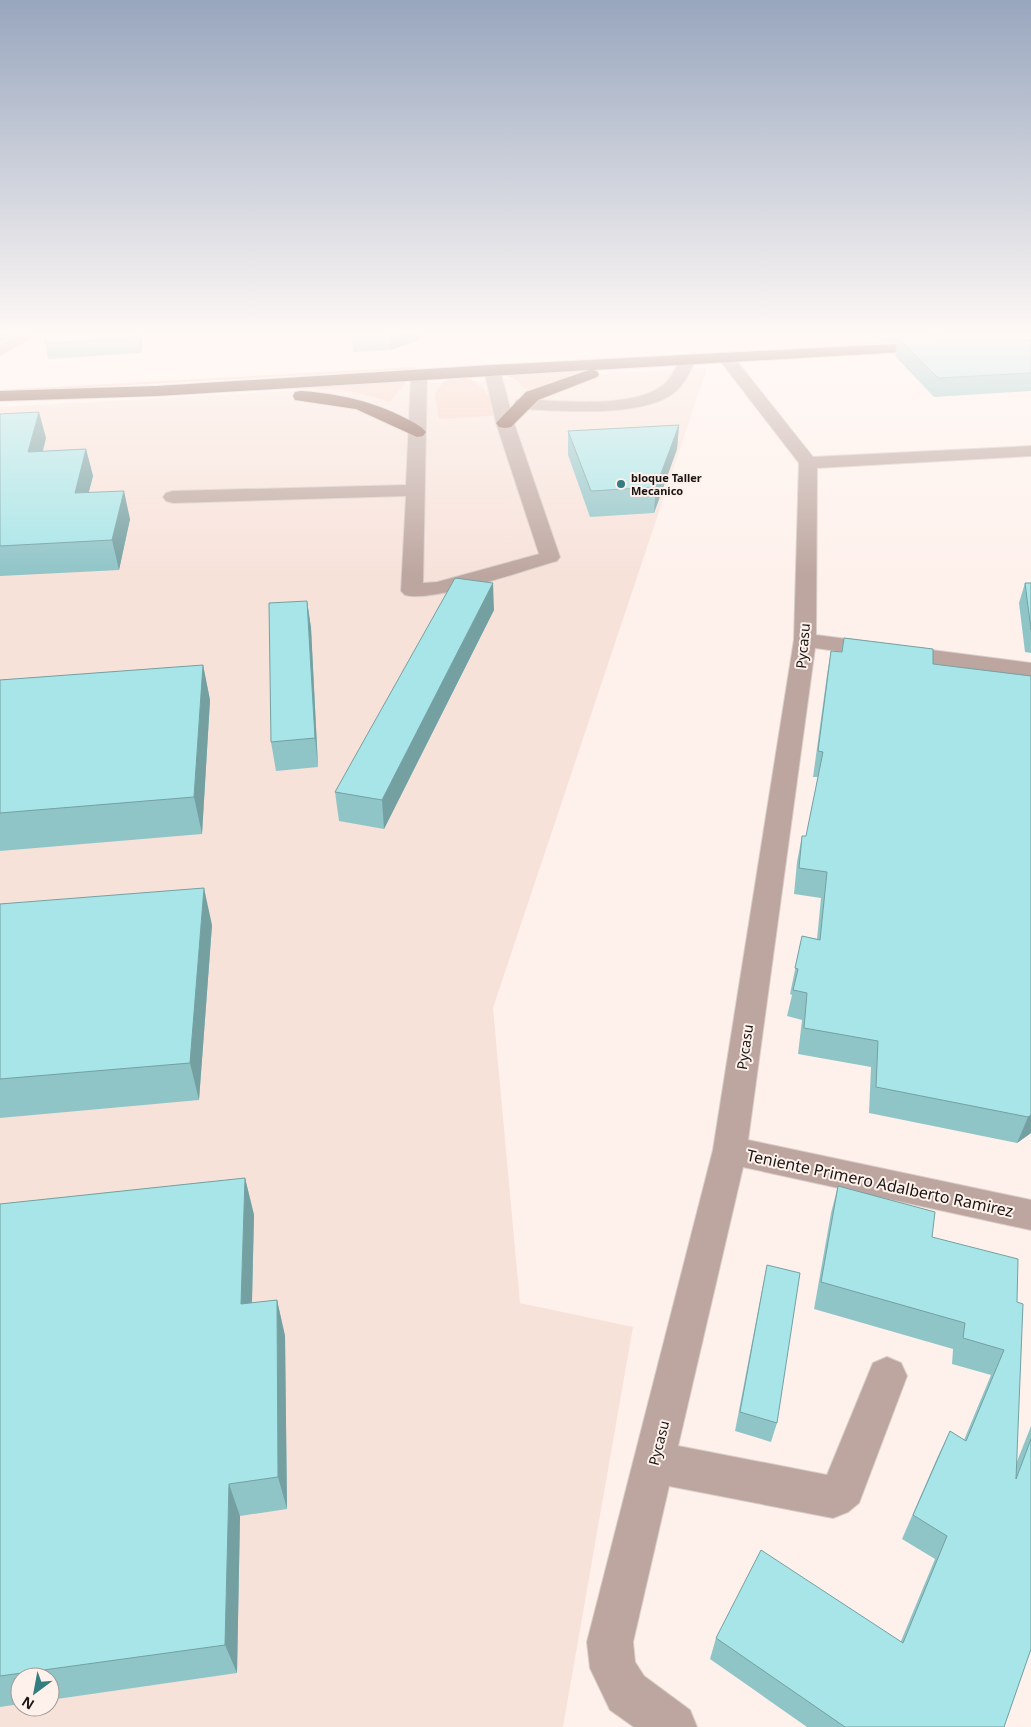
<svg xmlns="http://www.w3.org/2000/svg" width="1031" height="1727" font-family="'Noto Sans',sans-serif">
  <rect width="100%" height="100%" fill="#fef1ec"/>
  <!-- built -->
  <path fill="#f7e2da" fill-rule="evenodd" d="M 707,368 L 493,1008 L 520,1303 L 633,1327 L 563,1727 L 0,1727 L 0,407 ZM 20,1677 L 50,1677 L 50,1707 L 20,1707 Z"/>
  <!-- green -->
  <path fill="#f5cdbf" d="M 1009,334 L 1013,338 L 725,352 L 727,352 Z
    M 414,367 L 417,369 L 0,392 L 0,390 Z
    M 595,369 L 527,390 L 515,379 L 505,375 Z
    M 454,377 C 478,375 490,397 502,415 L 439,419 L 435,394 L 443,382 Z
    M 407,381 L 390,402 C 370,396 350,390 329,389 C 306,387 284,391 262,387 Z"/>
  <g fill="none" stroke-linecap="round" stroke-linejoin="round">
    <!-- minor casing -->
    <g stroke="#d9cec9" stroke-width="2">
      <path id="minor" d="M 19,333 L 31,333 L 33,336 L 30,339 L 0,355 L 0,344 Z
        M 726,353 L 732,355 L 813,457 L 1031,446 L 1031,456 L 817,468 L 816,635 L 1031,663 L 1031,677 L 815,648 L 748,1140 L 1031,1200 L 1031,1230 L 743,1167 L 678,1446 L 827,1475 L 873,1363 L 887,1357 L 901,1363 L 907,1376 L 859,1503 L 848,1512 L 833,1518 L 669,1486 L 633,1642 L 635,1662 L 644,1676 L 690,1710 L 697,1727 L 634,1727 L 610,1710 L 590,1668 L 587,1642 L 713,1150 L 794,640 L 799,463 L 718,358 L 720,355 Z
        M 688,355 L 694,357 L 696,360 C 690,371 685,384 675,392 C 644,418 561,411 522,409 L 516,408 L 514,404 L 516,400 L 522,399 C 558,401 634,409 663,385 C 672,378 676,366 682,357 Z
        M 492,365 L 498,367 L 500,370 L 514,423 L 560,557 L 557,561 C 524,570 433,603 405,595 L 401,591 L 406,496 L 173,503 L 166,501 L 163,497 L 166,493 L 173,491 L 406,485 L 411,375 L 413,372 L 425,372 L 427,375 L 423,583 L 437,582 L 539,554 L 496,423 L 484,370 L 486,367 Z"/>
    </g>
    <!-- highway casing -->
    <g stroke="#d9cec9" stroke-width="2">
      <path id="highway" d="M 932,342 L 937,344 L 940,347 L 937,350 L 593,370 L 597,371 L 599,374 L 597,377 L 538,400 L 511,427 L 505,428 L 499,427 L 496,423 L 526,392 L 589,370 L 157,396 L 0,401 L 0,391 L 157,386 L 492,365 Z
        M 301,391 C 339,394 373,401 407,419 C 413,422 421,426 426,432 L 423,436 L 417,437 L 356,409 L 295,400 L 293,396 L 295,392 Z"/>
    </g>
    <!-- minor -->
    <use href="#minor" fill="#bda69f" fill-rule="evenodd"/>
    <!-- highway -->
    <use href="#highway" fill="#7a4e40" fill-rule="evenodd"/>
  </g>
  <!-- wall -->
  <path fill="#90c5c8" d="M 143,333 L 141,353 L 48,359 L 45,343 Z
    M 419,333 L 419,340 L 391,350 L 353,352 L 352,338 Z
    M 873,333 L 1013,333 L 1021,341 L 1031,340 L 1031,391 L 934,397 L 895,356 L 897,342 L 882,343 Z
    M 0,414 L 46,438 L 43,451 L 86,449 L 93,476 L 89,492 L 130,519 L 119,570 L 0,576 Z
    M 679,425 L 677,449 L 654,513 L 590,517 L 568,455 L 568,431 Z
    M 1025,583 L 1031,583 L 1031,653 L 1025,652 L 1019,603 Z
    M 307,601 L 311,628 L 318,767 L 276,771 L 271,742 Z
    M 494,610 L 384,829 L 339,821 L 335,792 Z
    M 844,638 L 933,664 L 1030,676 L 1031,675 L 1031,1133 L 1017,1143 L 869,1113 L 871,1067 L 798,1054 L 802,1020 L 787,1016 L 792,995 L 790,994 L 802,936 L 817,939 L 821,898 L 794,894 L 797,862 L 802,836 L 806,836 L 818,777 L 813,777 L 827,675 L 831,651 L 841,652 Z
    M 203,665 L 210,700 L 202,834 L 0,851 L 0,680 Z
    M 0,904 L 212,925 L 199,1100 L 0,1118 Z
    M 245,1178 L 254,1215 L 252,1303 L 277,1300 L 285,1336 L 287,1509 L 240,1516 L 237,1673 L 50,1700 L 50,1677 L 20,1677 L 20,1704 L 0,1707 L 0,1204 Z
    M 838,1186 L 932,1237 L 1017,1302 L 1016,1464 L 1031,1426 L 1031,1649 L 1004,1727 L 807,1727 L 710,1659 L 716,1638 L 901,1641 L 935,1559 L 902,1539 L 938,1456 L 950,1431 L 964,1440 L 991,1375 L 952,1364 L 953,1349 L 814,1309 L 831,1213 Z
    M 767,1265 L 777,1423 L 771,1442 L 735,1431 L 763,1285 Z"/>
  <!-- shaded-wall -->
  <path fill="#75a0a2" d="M 0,333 L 15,333 L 0,342 Z
    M 138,333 L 143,333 L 141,353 L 138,338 Z
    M 398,333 L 419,333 L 419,340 L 391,350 L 390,336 Z
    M 39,412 L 46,438 L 35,480 L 28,452 Z
    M 679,425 L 677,449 L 654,513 L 656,487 Z
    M 86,449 L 93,476 L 81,521 L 75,493 Z
    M 124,491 L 130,519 L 119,570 L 112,540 Z
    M 493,583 L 494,610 L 384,829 L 382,800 Z
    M 307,601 L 311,628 L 318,767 L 315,738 Z
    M 203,665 L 210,700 L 202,834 L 194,797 Z
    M 204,888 L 212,925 L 199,1100 L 190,1063 Z
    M 1031,1115 L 1031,1133 L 1017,1143 L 1028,1117 Z
    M 245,1178 L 254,1215 L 251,1340 L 241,1304 Z
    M 277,1300 L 285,1336 L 287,1509 L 278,1477 Z
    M 229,1484 L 240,1516 L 237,1673 L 225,1645 Z"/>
  <!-- building -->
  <path fill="#a7e5e8" stroke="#75a0a2" d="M 47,333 L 138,333 L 138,338 L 45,343 Z
    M 354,333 L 398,333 L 390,336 L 352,338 Z
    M 980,333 L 1013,333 L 1021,341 L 1031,340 L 1031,373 L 938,378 L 898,338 Z
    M 39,412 L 28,452 L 86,449 L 75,493 L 124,491 L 112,540 L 0,546 L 0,414 Z
    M 679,425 L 656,487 L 591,491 L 568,431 Z
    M 455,578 L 493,583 L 382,800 L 335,792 Z
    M 1025,583 L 1031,583 L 1031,630 Z
    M 307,601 L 315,738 L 271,742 L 269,603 Z
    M 844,638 L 933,649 L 933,664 L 1031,676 L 1031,1115 L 1028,1117 L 876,1087 L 878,1041 L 804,1028 L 807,993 L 793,990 L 798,969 L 795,968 L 802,936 L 820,940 L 827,872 L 799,868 L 802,836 L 806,836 L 823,752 L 818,751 L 831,651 L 842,652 Z
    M 203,665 L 194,797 L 0,813 L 0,680 Z
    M 204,888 L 190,1063 L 0,1079 L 0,904 Z
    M 245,1178 L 241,1304 L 277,1300 L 278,1477 L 229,1484 L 225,1645 L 0,1676 L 0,1204 Z
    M 838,1186 L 935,1212 L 932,1237 L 1018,1259 L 1017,1302 L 1023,1304 L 1016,1479 L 1031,1439 L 1031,1649 L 1004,1727 L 845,1727 L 716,1638 L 761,1550 L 903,1643 L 947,1536 L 913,1515 L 950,1431 L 966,1441 L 1004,1350 L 963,1338 L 965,1323 L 821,1282 Z
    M 767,1265 L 800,1273 L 777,1423 L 740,1412 Z"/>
  <!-- sky -->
  <linearGradient id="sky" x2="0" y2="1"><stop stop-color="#98a6be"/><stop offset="0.58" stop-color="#fff9f6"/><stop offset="1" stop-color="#fff9f6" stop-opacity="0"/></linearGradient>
  <rect width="1031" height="575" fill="url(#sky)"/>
  <!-- markers -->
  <circle fill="#337c7f" stroke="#fef1ec" stroke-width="2" cx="621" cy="484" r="5"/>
  <g text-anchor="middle" stroke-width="4" stroke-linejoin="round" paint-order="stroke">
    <!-- far-poi labels -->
    <g font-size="11" font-weight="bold" fill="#191513" stroke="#fef1ec" text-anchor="start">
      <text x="631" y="482">bloque Taller<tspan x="631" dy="13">Mecanico</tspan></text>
    </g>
    <!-- street labels -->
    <g font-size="14" fill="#191513" stroke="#fef1ec">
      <text transform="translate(803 646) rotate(-85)" y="5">Pycasu</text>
      <text transform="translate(745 1047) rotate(-82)" y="5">Pycasu</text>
      <text transform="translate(659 1443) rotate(-76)" y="5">Pycasu</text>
    </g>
    <!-- near-street labels -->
    <g font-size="16" fill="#191513" stroke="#fef1ec">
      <text transform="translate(880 1183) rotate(12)" y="6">Teniente Primero Adalberto Ramirez</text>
    </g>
  </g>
  <!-- north arrow -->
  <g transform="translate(35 1692) rotate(212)"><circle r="24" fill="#fef1ec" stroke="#a29995"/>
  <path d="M0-4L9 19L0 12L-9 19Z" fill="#337c7f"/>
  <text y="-8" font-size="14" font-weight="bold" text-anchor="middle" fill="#191513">N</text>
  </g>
</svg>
